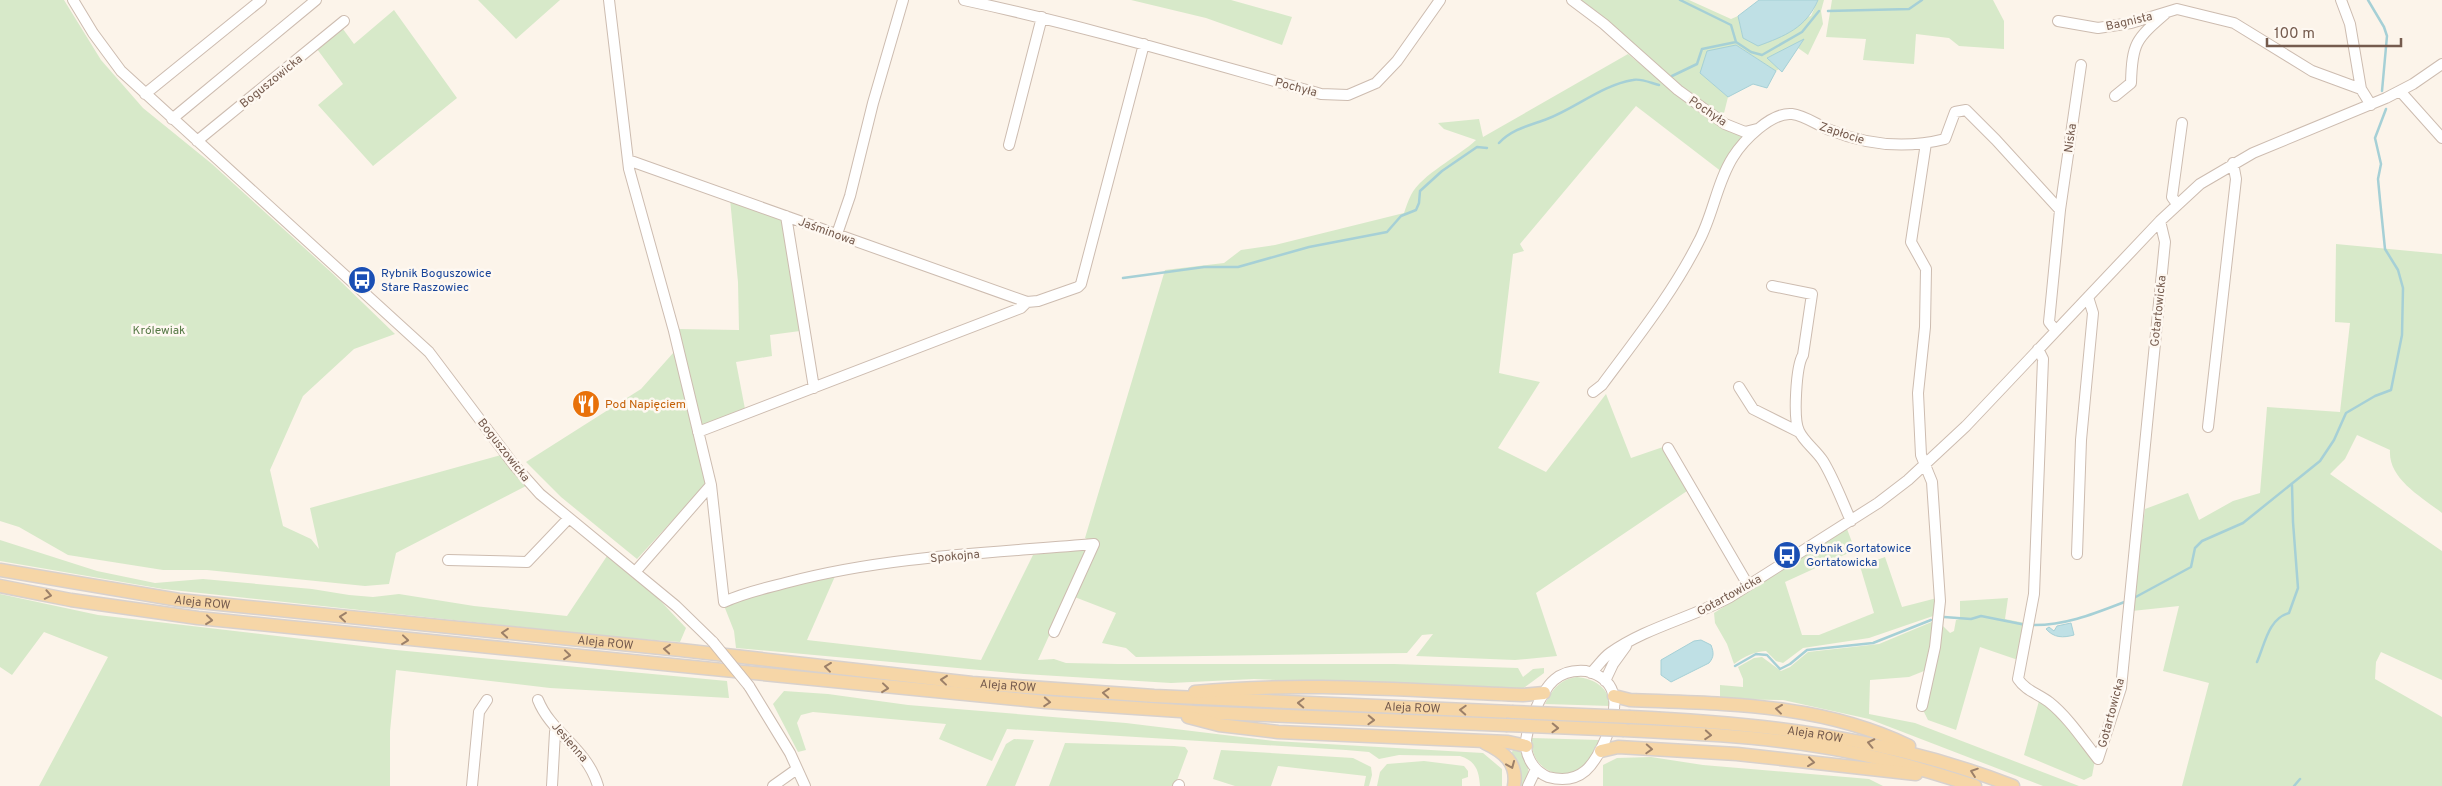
<svg xmlns="http://www.w3.org/2000/svg" width="2442" height="786" font-family="Overpass,sans-serif">
  <rect width="100%" height="100%" fill="#fcf4ea"/>
  <!-- green -->
  <path fill="#d7e9c9" d="M 0,0 L 64,0 L 101,60 L 143,108 L 212,164 L 332,273 L 395,334 L 354,349 L 303,396 L 270,470 L 283,526 L 311,539 L 319,549 L 310,508 L 501,455 L 526,486 L 396,553 L 389,584 L 365,586 L 207,570 L 163,570 L 68,555 L 19,527 L 0,521 Z
    M 478,0 L 560,0 L 516,39 Z
    M 1131,0 L 1231,0 L 1292,17 L 1282,45 L 1206,18 Z
    M 1577,0 L 1689,0 L 1731,19 L 1738,16 L 1743,38 L 1811,16 L 1818,0 L 1824,0 L 1821,11 L 1823,24 L 1808,55 L 1798,48 L 1803,41 L 1767,58 L 1779,69 L 1776,71 L 1736,45 L 1700,73 L 1728,97 L 1723,117 L 1674,82 Z
    M 1832,0 L 1993,0 L 2004,21 L 2004,49 L 1959,46 L 1949,38 L 1916,34 L 1914,64 L 1863,60 L 1866,39 L 1826,37 Z
    M 394,10 L 457,98 L 373,166 L 318,105 L 343,84 L 317,49 L 343,29 L 354,44 Z
    M 1628,54 L 1682,98 L 1743,137 L 1722,172 L 1636,106 L 1520,244 L 1524,251 L 1513,254 L 1499,373 L 1540,382 L 1498,448 L 1546,472 L 1606,394 L 1631,458 L 1663,447 L 1687,491 L 1536,593 L 1557,656 L 1515,660 L 1416,656 L 1433,634 L 1422,635 L 1407,653 L 1136,657 L 1126,648 L 1102,643 L 1116,613 L 1072,596 L 1098,545 L 1085,538 L 1165,270 L 1224,263 L 1241,250 L 1275,245 L 1404,213 C 1406,207 1408,201 1411,195 C 1422,174 1458,157 1476,140 L 1444,129 L 1438,123 L 1479,119 L 1483,137 Z
    M 730,199 L 784,218 L 800,331 L 770,335 L 772,356 L 736,362 L 745,409 L 706,426 L 701,425 L 677,329 L 739,330 L 738,282 Z
    M 2336,244 L 2442,254 L 2442,513 C 2422,497 2388,479 2390,450 L 2357,435 L 2345,459 L 2330,474 L 2442,551 L 2442,680 L 2381,652 L 2376,662 L 2375,679 L 2442,717 L 2442,786 L 2182,786 L 2209,683 L 2163,671 L 2179,606 L 2132,611 L 2145,509 L 2188,493 L 2199,520 L 2233,501 L 2260,493 L 2267,407 L 2340,412 L 2350,323 L 2335,322 Z
    M 674,352 L 706,484 L 637,559 L 561,497 L 526,462 L 641,389 Z
    M 1847,529 L 1855,550 L 1785,582 L 1802,635 L 1819,635 L 1874,613 L 1860,566 L 1885,557 L 1902,607 L 1937,598 L 1936,615 L 1869,638 L 1803,648 L 1783,663 L 1776,661 L 1766,651 C 1753,652 1745,656 1734,664 L 1727,644 L 1715,623 L 1714,613 Z
    M 0,540 L 97,571 L 155,583 L 203,579 L 312,589 L 349,595 L 373,597 L 399,594 L 474,606 L 567,616 L 607,556 L 652,592 L 686,628 L 680,642 L 603,636 L 163,589 L 0,561 Z
    M 1083,547 L 1087,552 L 1038,660 L 1054,659 L 1066,663 L 1118,664 L 1394,664 L 1518,668 L 1523,677 L 1533,669 L 1544,668 L 1544,673 L 1521,690 L 1254,679 L 1171,683 L 1024,674 L 736,648 L 734,631 L 723,603 L 836,574 L 807,640 L 981,660 L 1033,555 Z
    M 0,594 L 98,615 L 396,650 L 727,681 L 729,698 L 550,688 L 396,670 L 390,731 L 390,786 L 39,786 L 108,657 L 44,632 L 12,675 L 0,667 Z
    M 2008,598 L 2005,619 L 2025,623 L 2018,660 L 1980,647 L 1956,730 L 1928,720 L 1923,710 L 1941,620 L 1943,620 L 1942,625 L 1950,633 L 1954,631 L 1956,620 L 1960,619 L 1960,601 Z
    M 1934,621 L 1932,647 L 1924,671 L 1909,677 L 1870,680 L 1869,714 L 1915,723 L 2079,786 L 2043,786 L 1869,719 L 1783,700 L 1720,699 L 1720,685 L 1743,687 L 1743,679 L 1738,667 L 1754,658 L 1762,657 L 1781,671 L 1790,667 L 1808,652 L 1879,644 Z
    M 1577,677 C 1595,679 1608,687 1611,706 L 1545,704 C 1552,690 1560,679 1577,677 Z
    M 784,691 L 828,694 L 908,705 L 1126,723 L 1274,741 L 1483,753 L 1502,769 L 1502,786 L 1480,786 C 1479,771 1476,761 1460,756 L 1399,755 L 1379,759 L 1369,752 L 1346,750 L 1007,729 L 992,761 L 939,739 L 946,724 L 813,712 L 801,715 L 797,723 L 806,750 L 798,752 L 773,704 Z
    M 2039,701 L 2046,704 L 2095,760 L 2092,776 L 2084,780 L 2024,755 Z
    M 1532,738 L 1599,740 C 1596,747 1594,756 1589,762 C 1575,779 1546,778 1535,757 C 1532,751 1532,744 1532,738 Z
    M 1014,739 L 1034,740 L 1015,786 L 986,786 L 1006,744 Z
    M 1065,743 L 1174,746 L 1185,747 L 1188,751 L 1175,786 L 1049,786 Z
    M 1515,747 C 1529,755 1532,773 1523,786 L 1518,786 L 1510,755 Z
    M 1221,750 L 1353,758 L 1371,767 L 1372,775 L 1369,786 L 1364,786 L 1366,776 L 1278,766 L 1271,786 L 1235,786 L 1213,779 Z
    M 1651,757 L 1703,765 L 1869,779 L 1883,786 L 1603,786 L 1603,765 L 1617,758 Z
    M 1424,761 L 1464,766 L 1468,771 L 1468,777 L 1462,779 L 1462,786 L 1377,786 L 1380,772 L 1387,764 Z"/>
  <!-- water -->
  <path fill="#bfe0e5" stroke="#a6d0d6" d="M 1759,0 L 1818,0 C 1806,28 1785,36 1758,46 L 1743,38 L 1738,16 Z
    M 1804,39 L 1782,72 L 1767,58 Z
    M 1736,45 L 1776,71 L 1767,88 L 1753,84 L 1728,97 L 1700,73 L 1707,51 Z
    M 2071,623 L 2074,635 C 2063,638 2054,638 2046,629 L 2049,627 L 2054,631 L 2057,626 Z
    M 1701,640 L 1711,645 C 1714,653 1714,657 1709,663 L 1671,682 L 1661,675 L 1661,660 L 1694,641 Z"/>
  <g fill="none" stroke-linecap="round" stroke-linejoin="round">
    <!-- stream -->
    <path stroke="#a6d0d6" stroke-width="2.5" d="M 1680,0 L 1731,25 L 1736,42
      M 2368,0 L 2384,27 L 2387,36 L 2382,91
      M 1828,11 L 1909,9 L 1922,0
      M 1672,76 L 1697,64 L 1702,49 L 1736,42 L 1751,52 L 1762,55 L 1802,32 L 1819,11
      M 1499,143 C 1512,129 1531,125 1547,119 C 1576,108 1602,85 1633,80 C 1640,78 1651,83 1659,85
      M 1123,278 L 1204,267 L 1238,267 L 1309,247 L 1387,232 L 1401,216 L 1416,210 L 1419,203 L 1420,191 L 1442,171 L 1477,147 L 1487,148
      M 2132,599 L 2191,567 L 2195,548 L 2202,541 L 2243,523 L 2320,461 L 2334,440 L 2346,413 L 2375,396 L 2391,390 L 2402,335 L 2403,288 L 2398,270 L 2385,249 L 2380,200 L 2378,179 L 2381,164 L 2375,138 L 2386,109
      M 1944,617 L 1971,619 L 1981,616 L 2026,625
      M 2031,625 C 2065,626 2096,613 2127,601
      M 2257,662 C 2265,644 2268,619 2289,613 L 2298,588 L 2293,522 L 2292,485
      M 1735,666 L 1756,654 L 1767,655 L 1780,669 L 1790,664 L 1807,650 L 1873,643 L 1931,620
      M 2294,786 L 2300,779"/>
    <!-- minor casing -->
    <g stroke="#cdbcb0" stroke-width="12">
      <path id="minor" d="M 73,0 L 93,33 L 121,71 L 429,352 L 514,465 L 540,494 L 676,606 L 713,642
        M 609,0 L 629,169 L 674,331 L 711,485 L 724,602 C 745,592 767,588 789,582 C 888,556 992,553 1094,544 L 1054,632
        M 964,0 C 1085,26 1202,61 1321,94 L 1348,95 L 1376,83 L 1397,61 L 1440,0
        M 1572,0 L 1604,24 L 1678,90 L 1725,124 L 1745,132 L 1757,129
        M 2341,0 L 2350,24 L 2361,89 L 2371,105
        M 2058,21 L 2098,28 L 2131,23 L 2177,9 L 2234,23 L 2312,71 L 2361,89
        M 2400,91 L 2442,138
        M 145,94 L 261,0
        M 2115,96 L 2131,83 C 2132,43 2136,39 2165,14
        M 172,119 L 316,0
        M 197,141 L 344,21
        M 1009,145 L 1042,17
        M 628,160 L 1027,302 L 1038,301 L 1078,287 L 1081,284 L 1144,44
        M 2177,204 L 2172,197 L 2182,123
        M 786,216 L 814,388
        M 837,234 L 850,196 L 873,103 L 903,0
        M 1772,286 L 1812,294 L 1803,355 C 1796,366 1793,419 1799,431 C 1804,442 1816,450 1823,461 C 1834,479 1842,501 1851,521
        M 2056,331 L 2049,322 L 2060,210 L 2081,65
        M 2038,349 L 2043,359 L 2034,594 L 2018,679 C 2026,691 2037,693 2049,702 C 2068,717 2083,740 2098,759
        M 1739,387 L 1753,409 L 1799,432
        M 1593,392 L 1602,385 C 1636,339 1673,293 1699,241 C 1713,215 1717,182 1733,157 C 1743,141 1771,112 1792,114 C 1804,115 1819,126 1830,130 C 1867,145 1906,149 1945,139 L 1955,112 L 1966,110 L 1996,140 L 2060,210
        M 2208,427 L 2236,179 L 2233,163
        M 698,432 L 1021,308 L 1027,302
        M 1668,448 L 1748,585
        M 2077,554 L 2081,440 L 2093,313 L 2088,297
        M 448,560 L 527,562 L 568,519
        M 636,571 L 711,485
        M 1586,671 C 1623,680 1617,711 1606,738 C 1595,764 1582,786 1548,777 C 1536,772 1528,761 1526,748 C 1524,732 1541,691 1554,680 C 1563,672 1574,670 1586,671 Z
        M 1591,673 C 1598,666 1603,658 1610,653 C 1647,627 1691,618 1730,597 L 1878,503 L 1908,480 L 1966,426 L 2160,221 L 2200,184 L 2253,153 L 2386,98 L 2413,84 L 2442,64
        M 1605,681 L 1613,664 L 1626,646
        M 749,686 L 790,753 L 805,786
        M 538,700 C 551,733 587,748 598,786
        M 1922,706 L 1935,647 L 1940,601 L 1932,482 L 1921,455 L 1918,393 L 1925,327 L 1926,269 L 1911,242 L 1926,143
        M 2098,759 L 2121,688 L 2165,242 L 2160,221
        M 472,786 L 479,712 L 487,700
        M 552,786 L 555,732 L 557,728
        M 773,786 L 797,769
        M 1178,786 L 1179,785
        M 1528,786 L 1536,769"/>
    </g>
    <!-- major casing -->
    <g stroke="#d8d1cd" stroke-width="15">
      <g id="major">
        <path id="s1" d="M 0,570 L 179,600 L 681,650 L 972,683 L 1154,696 L 1512,712"/>
        <path d="M 0,586 L 71,600 L 198,618 L 1046,702 L 1195,712 L 1506,725"/>
        <path d="M 1195,692 C 1304,681 1414,691 1523,695 L 1544,693"/>
        <path d="M 1614,696 L 1630,700 C 1726,704 1820,703 1909,746"/>
        <path d="M 1188,717 L 1219,725 L 1278,732 L 1508,742 L 1526,746"/>
        <path id="s2" d="M 1630,717 C 1763,723 1887,737 2013,786"/>
        <path d="M 1624,730 C 1689,733 1753,736 1817,746 C 1871,754 1923,769 1975,786"/>
        <path d="M 1485,743 C 1504,752 1518,763 1514,786"/>
        <path d="M 1601,751 L 1618,747 L 1737,754 L 1916,774"/>
      </g>
    </g>
    <!-- minor -->
    <use href="#minor" stroke="#fff" stroke-width="10"/>
    <!-- major -->
    <use href="#major" stroke="#f6d6a7" stroke-width="12"/>
    <!-- minor-bridge casing -->
    <g stroke="#cdbcb0" stroke-width="12" stroke-linecap="butt">
      <path id="minor-bridge" d="M 713,642 L 749,686"/>
    </g>
    <!-- major-bridge casing -->
    <g stroke="#d8d1cd" stroke-width="15" stroke-linecap="butt">
      <path id="major-bridge" d="M 1512,712 L 1630,717
        M 1506,725 L 1624,730"/>
    </g>
    <!-- minor-bridge -->
    <use href="#minor-bridge" stroke="#fff" stroke-width="10"/>
    <!-- major-bridge -->
    <use href="#major-bridge" stroke="#f6d6a7" stroke-width="12"/>
  </g>
  <!-- one-way arrows -->
  <defs><path id="oneway-chevron" d="M-2-3.5L2.5 0L-2 3.5" fill="none" stroke-width="1.6" stroke-linecap="round" stroke-linejoin="round" transform="scale(1.25)"/></defs>
  <g stroke="#9c8069">
    <use href="#oneway-chevron" transform="translate(48 595) rotate(11)"/>
    <use href="#oneway-chevron" transform="translate(343 617) rotate(-174)"/>
    <use href="#oneway-chevron" transform="translate(209 620) rotate(6)"/>
    <use href="#oneway-chevron" transform="translate(505 633) rotate(-175)"/>
    <use href="#oneway-chevron" transform="translate(405 640) rotate(6)"/>
    <use href="#oneway-chevron" transform="translate(667 649) rotate(-175)"/>
    <use href="#oneway-chevron" transform="translate(567 655) rotate(6)"/>
    <use href="#oneway-chevron" transform="translate(828 667) rotate(-173)"/>
    <use href="#oneway-chevron" transform="translate(944 680) rotate(-174)"/>
    <use href="#oneway-chevron" transform="translate(885 688) rotate(6)"/>
    <use href="#oneway-chevron" transform="translate(1106 693) rotate(-176)"/>
    <use href="#oneway-chevron" transform="translate(1047 702) rotate(4)"/>
    <use href="#oneway-chevron" transform="translate(1301 703) rotate(-178)"/>
    <use href="#oneway-chevron" transform="translate(1779 709) rotate(-173)"/>
    <use href="#oneway-chevron" transform="translate(1463 710) rotate(-177)"/>
    <use href="#oneway-chevron" transform="translate(1371 720) rotate(2)"/>
    <use href="#oneway-chevron" transform="translate(1555 728) rotate(2)"/>
    <use href="#oneway-chevron" transform="translate(1708 735) rotate(4)"/>
    <use href="#oneway-chevron" transform="translate(1871 743) rotate(-168)"/>
    <use href="#oneway-chevron" transform="translate(1649 749) rotate(3)"/>
    <use href="#oneway-chevron" transform="translate(1811 762) rotate(7)"/>
    <use href="#oneway-chevron" transform="translate(1511 765) rotate(67)"/>
    <use href="#oneway-chevron" transform="translate(1974 772) rotate(-161)"/>
  </g>
  <!-- icons -->
  <defs>
    <g id="bus-disc" transform="scale(1.4375)"><circle r="9.5" fill="#1a4fb4" stroke="#fef8f1"/><path d="M-5-6H5V4H4V6H2V4H-2V6H-4V4H-5ZM-3.5-4V0h7V-4ZM-3.5 1.2v1.5H-2V1.2ZM2 1.2v1.5H3.5V1.2Z" fill="#fff"/></g>
    <g id="restaurant-disc" transform="scale(1.4375)"><circle r="9.5" fill="#e8710a" stroke="#fef8f1"/><path d="M-5-6h1v4h1v-4h1v4h1v-4h1v5L-1.5 .5V6h-2V.5L-5-1ZM5-6V6H3V1.5H1.5Q1.5-4 5-6Z" fill="#fff"/></g>
  </defs>
  <g fill-rule="evenodd">
    <use href="#bus-disc" x="362" y="280"/>
    <use href="#restaurant-disc" x="586" y="404"/>
    <use href="#bus-disc" x="1787" y="555"/>
  </g>
  <g text-anchor="middle" stroke-width="5" stroke-linejoin="round" paint-order="stroke">
    <!-- street labels -->
    <g font-size="12" fill="#755b4e" stroke="#fef8f1">
      <text transform="translate(2129 21) rotate(-13)" y="4">Bagnista</text>
      <text transform="translate(271 81) rotate(-39)" y="4">Boguszowicka</text>
      <text transform="translate(1296 87) rotate(15)" y="4">Pochyła</text>
      <text transform="translate(1708 111) rotate(34)" y="4">Pochyła</text>
      <text transform="translate(1842 133) rotate(18)" y="4">Zapłocie</text>
      <text transform="translate(2070 138) rotate(-82)" y="4">Niska</text>
      <text transform="translate(827 231) rotate(20)" y="4">Jaśminowa</text>
      <text transform="translate(2158 311) rotate(-84)" y="4">Gotartowicka</text>
      <text transform="translate(504 450) rotate(52)" y="4">Boguszowicka</text>
      <text transform="translate(955 556) rotate(-5)" y="4">Spokojna</text>
      <text transform="translate(1729 595) rotate(-29)" y="4">Gotartowicka</text>
      <text dy="4" stroke="none"><textPath href="#s1" startOffset="205">Aleja ROW</textPath></text>
      <text dy="4" stroke="none"><textPath href="#s1" startOffset="610">Aleja ROW</textPath></text>
      <text dy="4" stroke="none"><textPath href="#s1" startOffset="1015">Aleja ROW</textPath></text>
      <text dy="4" stroke="none"><textPath href="#s1" startOffset="1420">Aleja ROW</textPath></text>
      <text transform="translate(2111 713) rotate(-75)" y="4">Gotartowicka</text>
      <text dy="4" stroke="none"><textPath href="#s2" startOffset="186">Aleja ROW</textPath></text>
      <text transform="translate(570 742) rotate(49)" y="4">Jesienna</text>
    </g>
    <!-- transit labels -->
    <g font-size="12" fill="#164399" stroke="#fef8f1" text-anchor="start">
      <text x="381" y="277">Rybnik Boguszowice<tspan x="381" dy="14">Stare Raszowiec</tspan></text>
      <text x="1806" y="552">Rybnik Gortatowice<tspan x="1806" dy="14">Gortatowicka</tspan></text>
    </g>
    <!-- park labels -->
    <g font-size="12" fill="#577a47" stroke="#fef8f1">
      <text x="159" y="334">Królewiak</text>
    </g>
    <!-- food labels -->
    <g font-size="12" fill="#c56008" stroke="#fef8f1" text-anchor="start">
      <text x="605" y="408">Pod Napięciem</text>
    </g>
  </g>
  <!-- scale -->
  <path d="M2267 38v8h134v-8" fill="none" stroke="#755b4e" stroke-width="2.5"/>
  <text x="2274" y="38" font-size="15" fill="#755b4e" stroke="#fef8f1" stroke-width="4" paint-order="stroke">100 m</text>
</svg>
